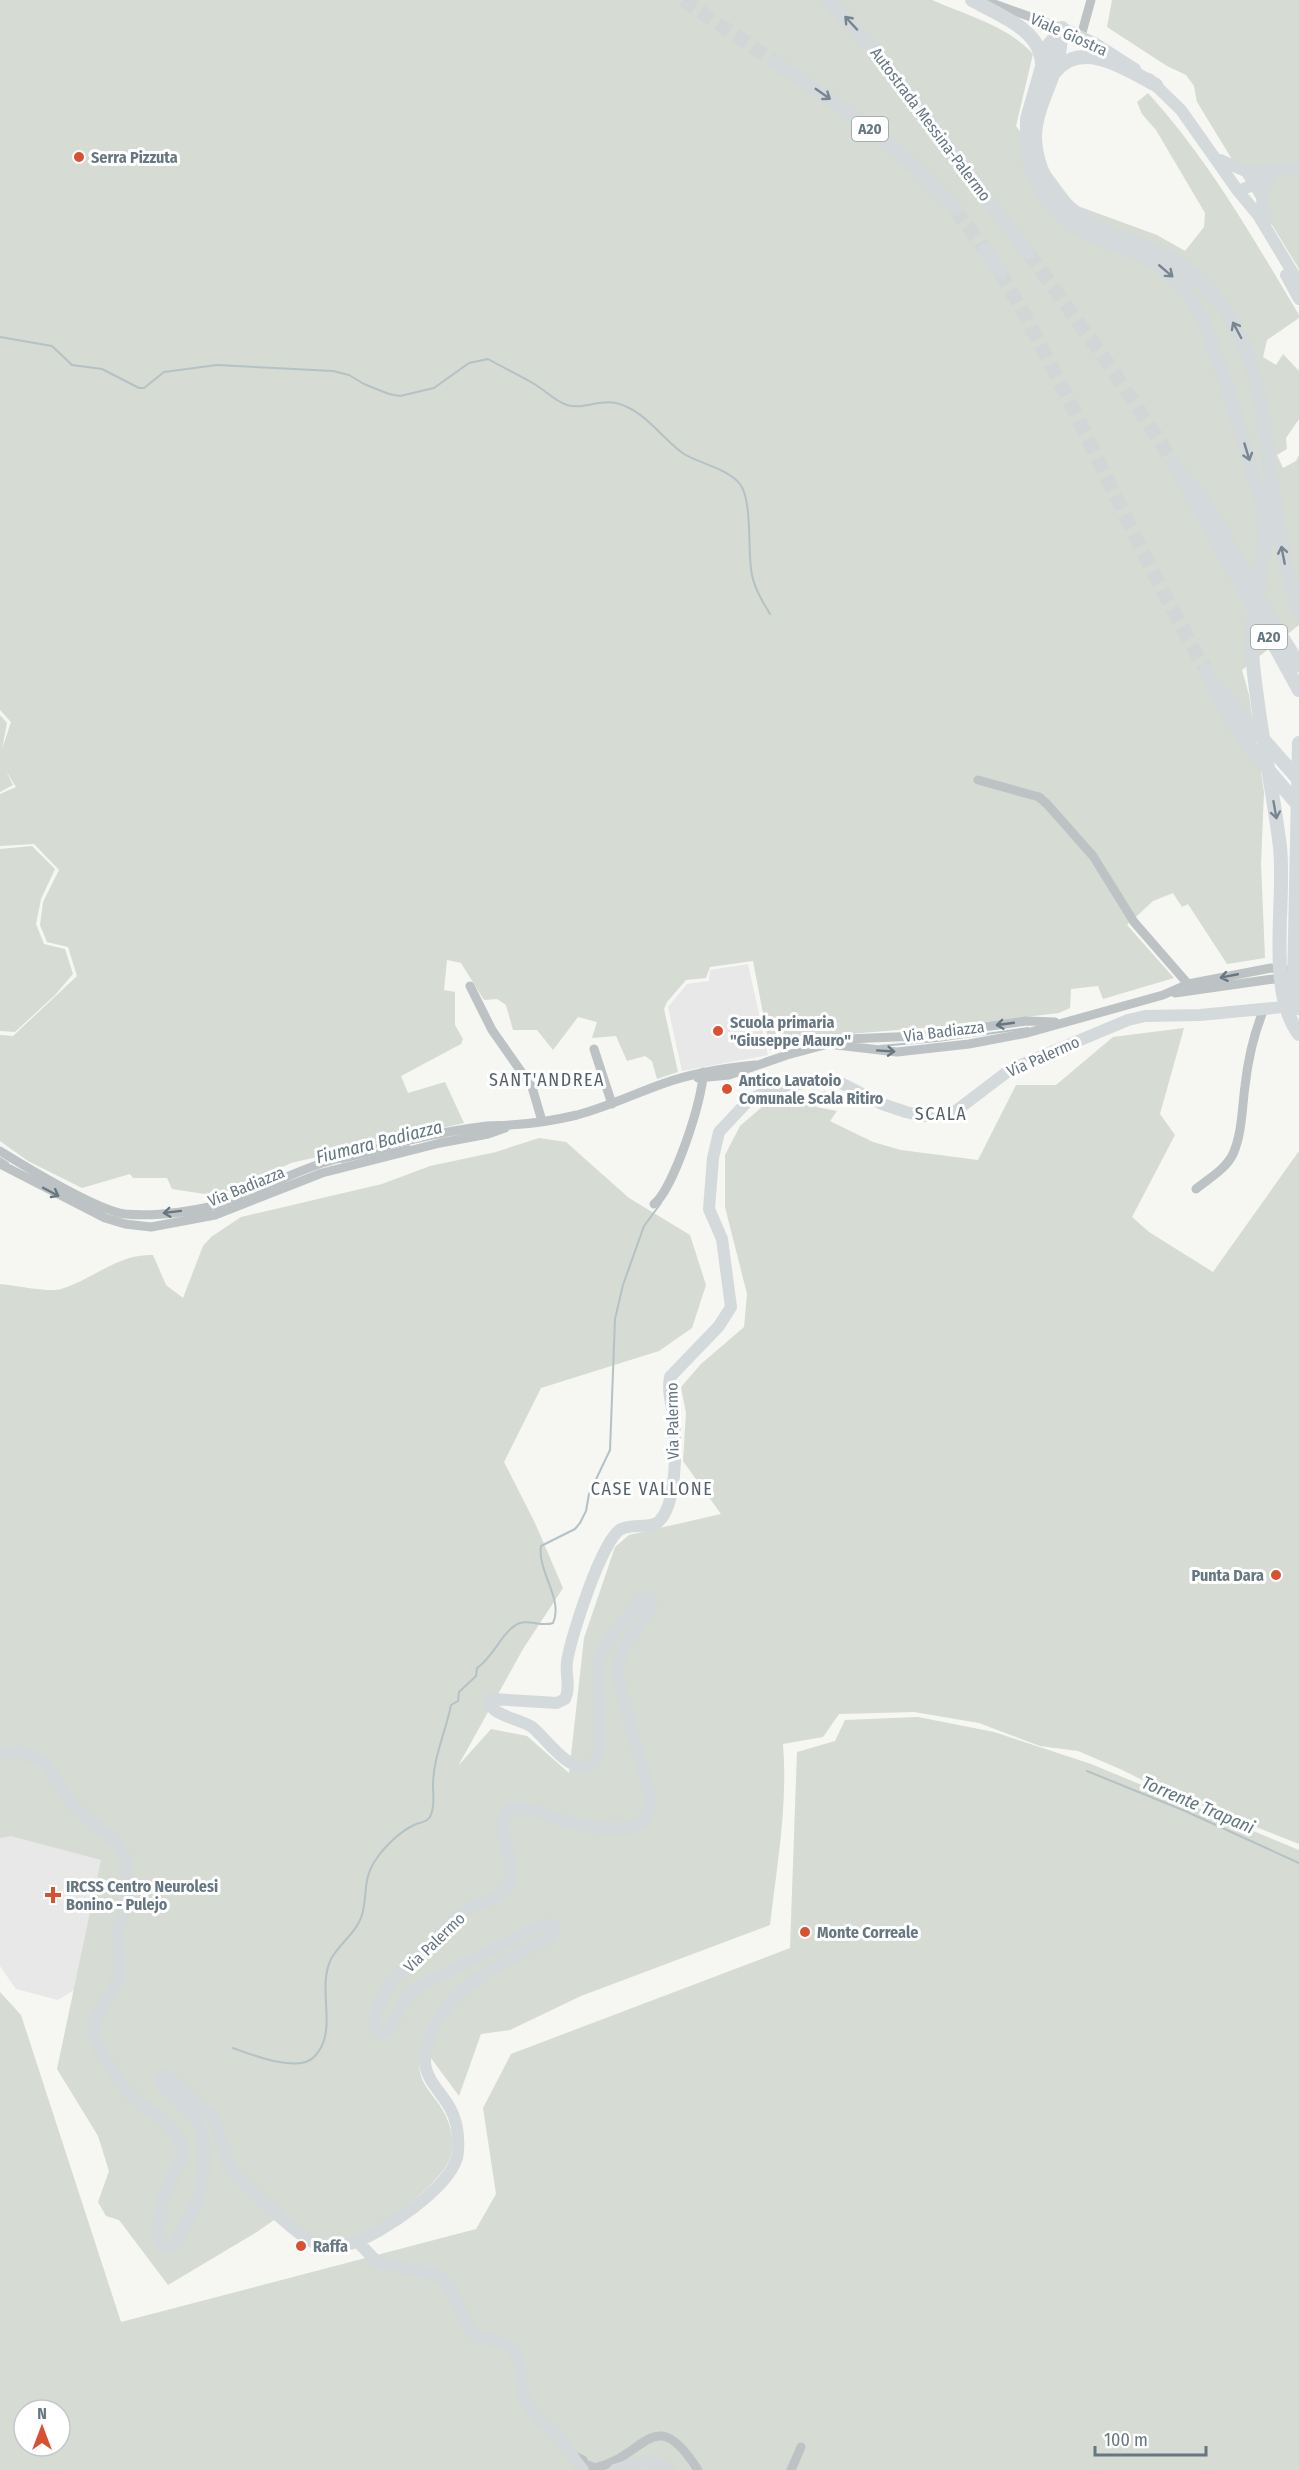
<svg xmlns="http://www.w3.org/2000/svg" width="1299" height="2470" font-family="'Fira Sans Condensed',sans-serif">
  <rect width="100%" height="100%" fill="#f6f6f3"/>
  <!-- built -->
  <path fill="#e7e8e7" d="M 748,964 L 768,1055 L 682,1071 L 668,1007 L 687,984 L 709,981 L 710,970 Z
    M 0,1820 L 112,1856 L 82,1985 L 58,2000 L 16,1989 L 0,1966 Z"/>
  <!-- green -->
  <path fill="#d6dbd3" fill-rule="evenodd" d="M 0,0 L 932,0 C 966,15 1008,26 1033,54 L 1016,126 L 1075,205 L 1157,235 L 1185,251 L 1204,227 L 1205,213 L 1156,130 L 1142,114 L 1137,102 L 1148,93 C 1209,160 1253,238 1299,315 L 1299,318 L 1267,340 L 1263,357 L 1276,365 L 1283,354 L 1299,371 L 1299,419 L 1286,438 L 1287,449 L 1277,455 L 1283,468 L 1296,461 L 1299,455 L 1299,625 L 1242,670 L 1249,695 L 1264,792 L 1261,864 L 1265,958 L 1227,964 L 1188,904 L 1182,907 L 1173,893 L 1153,901 L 1127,925 L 1174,978 L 1103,999 L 1098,986 L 1071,989 L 1070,1008 L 1059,1013 L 958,1025 L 849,1034 L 770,1050 L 753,961 L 710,967 L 706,978 L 686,980 L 667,1002 L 664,1009 L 678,1072 L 657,1079 L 652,1061 L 645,1056 L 627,1061 L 616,1036 L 592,1038 L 597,1022 L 578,1017 L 553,1050 L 537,1030 L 513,1030 L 506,1005 L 497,999 L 484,1000 L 461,963 L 447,960 L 444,990 L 455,992 L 455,1025 L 463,1039 L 461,1044 L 401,1076 L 408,1093 L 445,1082 L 464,1123 L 291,1163 L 218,1196 L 172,1189 L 167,1178 L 133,1178 L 130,1174 L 82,1188 L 28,1161 L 0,1141 L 0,1035 L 13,1036 L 77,976 L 68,947 L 47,942 L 40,925 L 43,902 L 59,870 L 34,844 L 0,846 L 0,794 L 16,787 L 6,771 L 13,785 L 0,792 L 0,715 L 7,723 L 2,749 L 11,722 L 0,710 Z
    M 1112,0 L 1299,0 L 1299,269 L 1197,102 L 1194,86 L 1186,75 L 1167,66 L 1107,27 Z
    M 32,846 L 55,869 L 41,899 L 36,924 L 44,944 L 65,949 L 73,974 L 55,995 L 15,1032 L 0,1031 L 0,849 Z
    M 1184,1028 L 1160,1114 L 1175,1135 L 1132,1217 L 1149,1232 L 1213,1272 L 1299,1151 L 1299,1844 L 1161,1789 L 1120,1769 L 1078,1751 L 1040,1746 L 979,1723 L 914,1712 L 839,1714 L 823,1737 L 783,1744 C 788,1805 777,1865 770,1925 L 581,1996 L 510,2030 L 481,2034 L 459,2096 L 422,2046 C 410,2087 439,2092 449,2124 C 452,2132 453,2143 452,2151 C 451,2178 373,2236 347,2241 C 344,2242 338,2240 334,2240 C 307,2239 302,2230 284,2213 L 257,2232 L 168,2285 L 119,2220 L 106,2216 L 98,2202 L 109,2171 L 98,2136 L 57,2069 L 101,1860 L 11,1836 L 0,1838 L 0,1284 C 13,1285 51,1293 61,1289 C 92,1280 119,1253 153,1255 L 166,1285 L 183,1298 L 203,1246 L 211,1237 L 241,1217 L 382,1184 L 430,1166 L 496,1152 L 539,1138 L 566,1142 L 629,1198 L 690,1235 L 706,1285 L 692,1328 L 659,1351 L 541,1388 L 504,1462 L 535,1523 L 563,1588 L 523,1649 L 458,1766 L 491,1729 L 527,1736 L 569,1773 L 584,1638 L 615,1547 L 629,1535 L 721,1514 L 683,1461 L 686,1413 L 681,1387 L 701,1364 L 744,1327 L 747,1294 L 725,1207 L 725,1155 L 740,1126 L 763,1106 L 826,1091 L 816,1107 L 837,1111 L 830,1121 L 873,1142 L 901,1150 L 978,1160 L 1016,1085 L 1056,1085 L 1113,1037 Z
    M 918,1717 L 994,1732 L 1091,1764 L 1299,1850 L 1299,2470 L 0,2470 L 0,1992 L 21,2015 L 121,2322 L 476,2229 L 496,2194 L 483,2108 L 511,2054 L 790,1948 L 797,1752 L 835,1741 L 845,1720 ZM 24,2410 L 60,2410 L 60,2446 L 24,2446 Z"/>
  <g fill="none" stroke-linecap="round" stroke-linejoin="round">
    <!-- stream -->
    <path stroke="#b5c2c5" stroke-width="2" d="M 0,337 L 52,346 L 72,365 L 102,369 L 139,388 L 144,388 L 164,372 L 217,365 L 333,371 L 349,375 L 364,384 L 389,394 L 400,396 L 434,388 L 469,363 L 488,359 C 504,368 521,376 536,385 C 547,392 555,401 567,405 C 584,410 599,399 616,403 C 645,410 661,438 684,454 C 699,463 730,470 740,484 C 752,500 748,547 751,569 C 753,586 761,599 770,614
      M 880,1046 L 937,1041 L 1028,1028
      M 0,1158 L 8,1163
      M 342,1162 L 409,1146
      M 1087,1771 L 1185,1811 L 1299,1863
      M 233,2048 C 252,2055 300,2074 315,2056 C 339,2030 316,1990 331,1959 C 340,1943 357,1932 362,1915 C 368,1894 362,1878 377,1858 C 385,1846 401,1831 414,1825 C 420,1822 426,1823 430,1817 C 435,1807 433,1796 433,1785 C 433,1758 446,1731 451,1705 L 458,1701 L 459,1692 L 476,1676 L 477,1668 C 494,1657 503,1629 520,1623 C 531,1620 542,1627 553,1623 C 564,1600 537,1571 541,1546 L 575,1529 L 580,1523 L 586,1511 L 589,1494 L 610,1450 L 615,1319 L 623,1285 L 644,1226 L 661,1203"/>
    <!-- highway-tunnel -->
    <path stroke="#d2d6d7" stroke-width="14" stroke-dasharray="14 7" stroke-linecap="butt" d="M 683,0 L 775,62
      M 955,209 L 985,250
      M 1028,253 L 1105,359 L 1174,463
      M 1000,272 C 1076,401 1131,541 1206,670"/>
    <!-- minor -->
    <path stroke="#bdc2c5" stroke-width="9" d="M 983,0 L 1062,28
      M 1081,36 L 1091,0
      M 978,780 L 1039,797 L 1047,804 L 1093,856 L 1134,922 L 1188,984
      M 470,986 L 492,1030 L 532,1087 L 542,1121
      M 1175,993 L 1273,979 L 1286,980
      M 828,1044 L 897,1052 L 969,1044 L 1027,1033 L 1163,995 L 1188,984 L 1271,968 L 1285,970
      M 594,1049 L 612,1104
      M 698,1078 L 729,1075 L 787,1055 L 847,1039 L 919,1036 L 1026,1021 L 1055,1022
      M 0,1151 C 26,1167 97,1210 125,1214 C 155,1217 203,1211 232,1200 C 266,1188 298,1169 333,1160 C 383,1146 436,1132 487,1126 C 495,1125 503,1126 510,1125 C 532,1124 556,1120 577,1115 C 607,1107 634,1094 662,1084 C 692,1073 724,1068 755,1065
      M 0,1164 L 105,1218 L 125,1224 L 151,1227 L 215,1215 L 322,1173 L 440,1143 L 488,1134 L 505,1128
      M 1196,1189 C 1208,1179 1226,1169 1233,1154 C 1242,1134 1242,1108 1245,1086 C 1248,1059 1254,1033 1264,1009
      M 654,1204 C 673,1190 704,1097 703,1072
      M 573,2455 L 583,2460 L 585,2464 L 595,2468 C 647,2456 654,2401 698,2470
      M 791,2470 L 801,2447"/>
    <!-- major -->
    <path stroke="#d4d9dc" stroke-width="12" d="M 1062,28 L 1096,44 L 1135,69
      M 1149,79 L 1181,110 L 1238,191 L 1258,215 L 1299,283
      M 1220,160 L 1248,172 L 1299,169
      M 1238,191 L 1271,178
      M 1267,221 C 1261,204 1259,193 1270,179
      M 1286,275 L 1299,299
      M 0,1755 L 20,1752 L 44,1762 L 75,1808 L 116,1842 L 126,1857 L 129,1900 L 118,1930 L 119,1974 L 112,1993 L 96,2018 L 93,2033 L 100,2051 L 128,2093 L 170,2126 L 181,2142 L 181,2159 L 161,2204 L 159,2236 L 163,2247 L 171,2248 L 176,2242 C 194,2207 205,2194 204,2154 C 204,2140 203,2130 195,2118 C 186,2105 172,2096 162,2085 L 161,2077 L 167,2075 L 214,2119 L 228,2163 L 233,2171 C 248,2187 296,2236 315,2243 C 326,2247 339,2247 350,2244 C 380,2235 456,2185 458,2152 C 459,2137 458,2122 450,2108 C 442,2093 425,2079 425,2061 C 425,2049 430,2037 435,2026 C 456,1980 511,1961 552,1936 L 555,1928 L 551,1924 L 540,1926 L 422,1985 L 405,1998 L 390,2030 L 381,2034 L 375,2030 C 373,2016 383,1995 391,1983 C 399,1972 411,1963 420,1954 C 435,1939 449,1921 467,1910 C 478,1902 499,1900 507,1888 C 523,1866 490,1828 509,1810 C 524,1804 540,1814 554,1818 C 577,1825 619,1835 641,1824 L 650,1811 L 650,1795 L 619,1683 C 613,1651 636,1631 652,1606 L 649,1599 L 643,1598 L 610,1638 L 599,1659 L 597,1676 L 600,1748 C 599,1756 596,1763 588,1766 C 568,1772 546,1738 532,1727 C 521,1719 492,1716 489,1702 L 494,1699 L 557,1703 L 565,1699 C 571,1687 565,1674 567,1662 C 570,1639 602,1539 621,1529 C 632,1524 646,1528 657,1523 C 678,1507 676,1444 674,1419 C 672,1405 667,1391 670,1377 L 719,1326 L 731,1307 L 722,1239 L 709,1209 L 713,1158 L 719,1132 L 748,1101 L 765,1092 L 788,1085 L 828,1080 L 843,1084 L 882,1104 L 906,1112 L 923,1116 L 942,1116 L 957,1110 L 1011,1069 L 1128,1020 L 1145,1016 L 1200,1015 L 1294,1006
      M 357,2241 L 378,2263 L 431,2273 L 442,2278 L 449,2287 L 471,2332 C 483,2342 502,2339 513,2350 C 524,2362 519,2385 525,2399 C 533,2418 552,2428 564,2444 C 571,2452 575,2462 583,2470
      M 615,2470 C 635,2463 650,2458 669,2470"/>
    <!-- highway -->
    <path stroke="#d4d9dc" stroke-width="14" d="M 828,0 L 877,53 L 1028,253
      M 972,0 C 998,15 1041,29 1042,64
      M 1062,28 L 1048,46 L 1027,119 L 1027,151 L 1031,170 L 1042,193 L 1067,221 L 1088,234 L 1137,253 L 1161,267 L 1184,288 L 1204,320 L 1230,396 L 1264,512 L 1265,544 L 1253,623 L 1252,652 C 1257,718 1272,782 1280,847 C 1286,902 1266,989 1299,1034
      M 1062,28 C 1061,38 1060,49 1058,59 C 1051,86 1035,110 1035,138 C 1037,188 1074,218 1117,236 C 1134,243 1152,248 1168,257 C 1199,275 1225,304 1240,336 C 1259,375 1263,414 1268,455 C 1276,509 1282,560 1299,611
      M 775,62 C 840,105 904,149 955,209
      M 1055,72 C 1081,38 1128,70 1156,85
      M 985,250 L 1000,272
      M 1174,463 L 1299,690
      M 1190,484 L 1203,497 L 1250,584 L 1299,665
      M 1206,670 C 1225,722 1263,764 1299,806
      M 1219,689 L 1299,780
      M 1299,743 L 1294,985 L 1299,1008"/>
  </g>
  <!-- one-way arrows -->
  <defs><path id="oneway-shaft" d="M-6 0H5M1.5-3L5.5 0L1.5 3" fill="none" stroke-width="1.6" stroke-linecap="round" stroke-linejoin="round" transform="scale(1.5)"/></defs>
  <g stroke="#778690">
    <use href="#oneway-shaft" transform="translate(851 23) rotate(-133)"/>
    <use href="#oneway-shaft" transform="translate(823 94) rotate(35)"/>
    <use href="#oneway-shaft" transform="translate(1166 271) rotate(40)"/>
    <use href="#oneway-shaft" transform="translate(1237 330) rotate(-118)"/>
    <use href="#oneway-shaft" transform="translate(1247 452) rotate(73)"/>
    <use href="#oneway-shaft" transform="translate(1283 555) rotate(-101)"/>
    <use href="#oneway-shaft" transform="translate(1275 810) rotate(80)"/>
  </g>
  <g stroke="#677782">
    <use href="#oneway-shaft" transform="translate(1229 976) rotate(169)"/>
    <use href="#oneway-shaft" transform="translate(1005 1024) rotate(172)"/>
    <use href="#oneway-shaft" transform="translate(886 1051) rotate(4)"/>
    <use href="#oneway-shaft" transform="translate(51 1192) rotate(28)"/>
    <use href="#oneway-shaft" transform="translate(172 1212) rotate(173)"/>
  </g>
  <!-- markers -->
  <g fill="#d85231" stroke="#fff" stroke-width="2">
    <circle cx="79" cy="157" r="6"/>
    <circle cx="718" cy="1031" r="6"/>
    <circle cx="727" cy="1089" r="6"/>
    <circle cx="1276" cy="1575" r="6"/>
    <path d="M50 1886h6v6h6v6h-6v6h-6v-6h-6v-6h6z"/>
    <circle cx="805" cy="1932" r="6"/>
    <circle cx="301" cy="2246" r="6"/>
  </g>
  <g text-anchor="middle" stroke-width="6" stroke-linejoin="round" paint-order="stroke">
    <!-- shield labels -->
    <g fill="#fff" stroke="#95a0a8" stroke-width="1.5">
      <rect x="852" y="117" width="36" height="24" rx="4.5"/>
      <rect x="1251" y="625" width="36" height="24" rx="4.5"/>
    </g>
    <g font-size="15" font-weight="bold" fill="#677782">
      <text x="870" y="134">A20</text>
      <text x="1269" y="642">A20</text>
    </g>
    <!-- street labels -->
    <g font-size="16" fill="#677782" stroke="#fff">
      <text transform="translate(1069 34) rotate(24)" y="6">Viale Giostra</text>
      <text transform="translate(931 124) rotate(53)" y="6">Autostrada Messina-Palermo</text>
      <text transform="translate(944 1031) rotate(-7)" y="6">Via Badiazza</text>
      <text transform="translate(1043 1056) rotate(-24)" y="6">Via Palermo</text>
      <text transform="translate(246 1186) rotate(-22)" y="6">Via Badiazza</text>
      <text transform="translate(672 1421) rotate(-91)" y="6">Via Palermo</text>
      <text transform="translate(434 1942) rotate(-44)" y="6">Via Palermo</text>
    </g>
    <!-- poi labels -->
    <g font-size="16" font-weight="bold" fill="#677782" stroke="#fff" text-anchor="start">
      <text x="91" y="163">Serra Pizzuta</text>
      <text x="730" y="1028">Scuola primaria<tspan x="730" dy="18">"Giuseppe Mauro"</tspan></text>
      <text x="739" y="1086">Antico Lavatoio<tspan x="739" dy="18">Comunale Scala Ritiro</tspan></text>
      <text x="1264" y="1581" text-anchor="end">Punta Dara</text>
      <text x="66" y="1892">IRCSS Centro Neurolesi<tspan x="66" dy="18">Bonino - Pulejo</tspan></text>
      <text x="817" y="1938">Monte Correale</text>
      <text x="313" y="2252">Raffa</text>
    </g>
    <!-- neighbourhood labels -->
    <g font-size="18" letter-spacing="1.5" fill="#556068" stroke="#fff">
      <text x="547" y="1086">SANT'ANDREA</text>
      <text x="941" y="1120">SCALA</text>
      <text x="652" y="1495">CASE VALLONE</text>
    </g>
    <!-- water labels -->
    <g font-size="18" font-style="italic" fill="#63787f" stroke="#fff">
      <text transform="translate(379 1142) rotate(-14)" y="6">Fiumara Badiazza</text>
      <text transform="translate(1198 1805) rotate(23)" y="6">Torrente Trapani</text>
    </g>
  </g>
  <!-- north arrow -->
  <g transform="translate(42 2428)"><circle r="28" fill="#ffffff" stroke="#c2c9cd" stroke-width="1.5"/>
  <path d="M0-4.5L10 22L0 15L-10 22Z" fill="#d85231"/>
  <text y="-9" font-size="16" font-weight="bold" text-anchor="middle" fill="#677782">N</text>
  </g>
  <!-- scale -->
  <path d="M1095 2446v9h111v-9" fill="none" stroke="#677782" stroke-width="3"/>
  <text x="1104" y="2446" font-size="18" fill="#677782" stroke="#ffffff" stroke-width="4.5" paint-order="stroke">100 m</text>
</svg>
